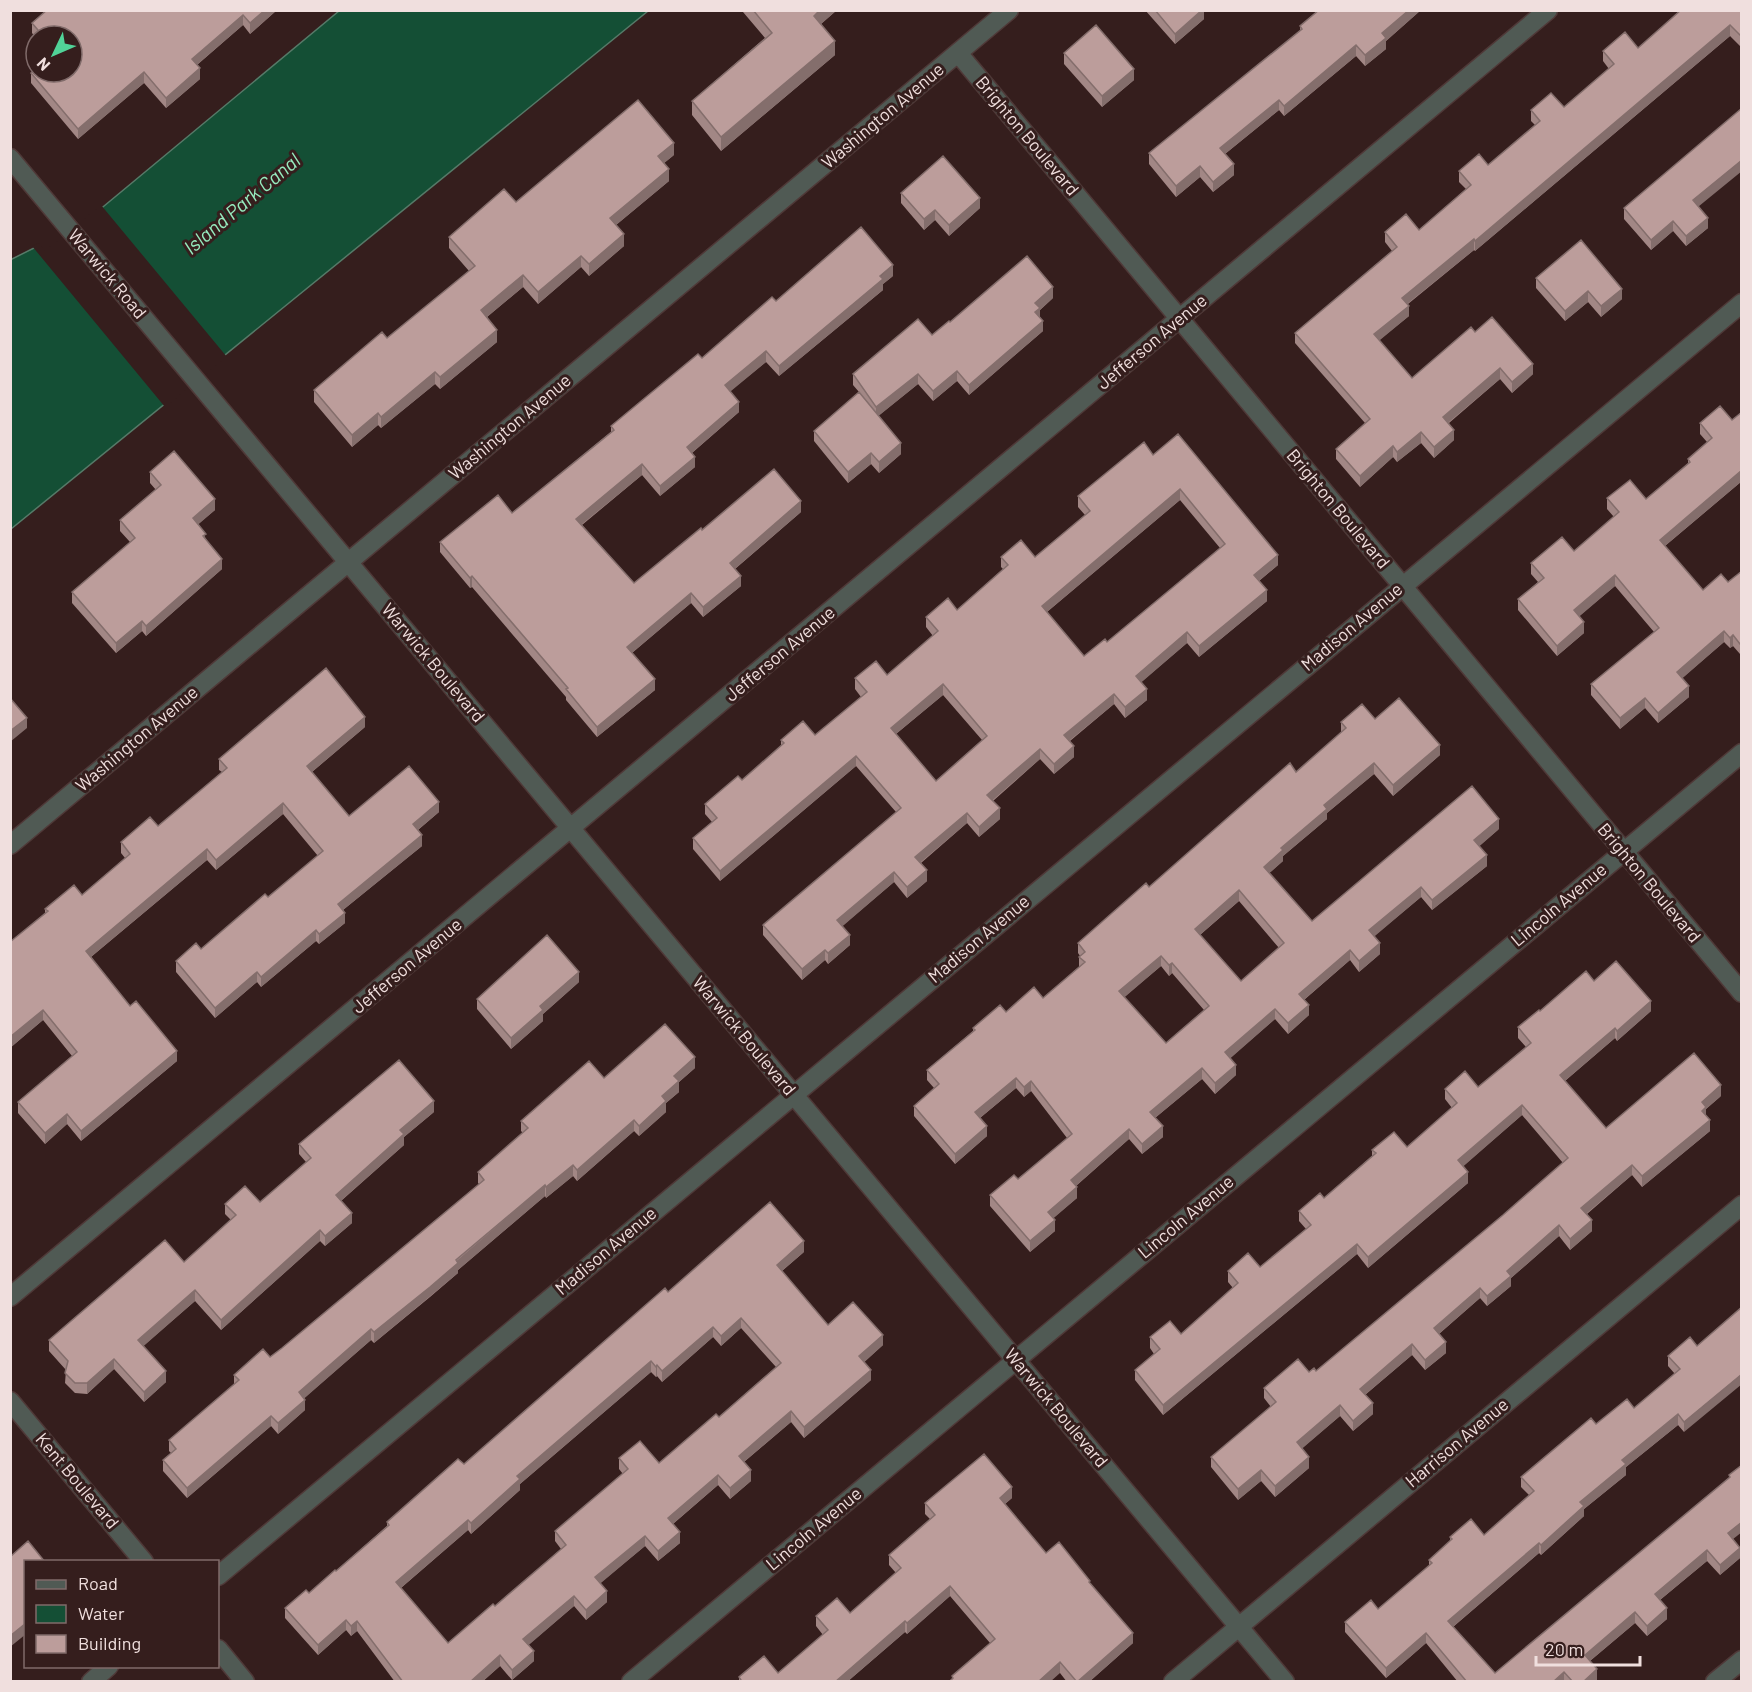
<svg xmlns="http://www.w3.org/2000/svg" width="1752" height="1692" font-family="Barlow,sans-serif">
  <rect width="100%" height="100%" fill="#351e1d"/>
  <!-- water -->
  <path fill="#144f35" stroke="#567a68" stroke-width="1.5" d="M 339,11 L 648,11 L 11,529 L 10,260 L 38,246 L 45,255 Z"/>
  <!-- pier -->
  <path fill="#351e1d" d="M 101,205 L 227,357 L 165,407 L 32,246 L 39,243 L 45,251 Z"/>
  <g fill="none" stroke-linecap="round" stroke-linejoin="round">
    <!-- minor casing -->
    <g stroke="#4f3938" stroke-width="21">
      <path id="minor" d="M 958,53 L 1742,993
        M 10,158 L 1285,1682
        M 10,845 L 1009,10
        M 10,1297 L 1548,10
        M 10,1401 L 144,1562
        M 218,1576 L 1742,303
        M 218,1649 L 245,1682
        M 91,1682 L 109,1666
        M 631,1682 L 1742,753
        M 1173,1682 L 1742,1205
        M 1715,1682 L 1742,1660"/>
    </g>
    <!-- minor -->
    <use href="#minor" stroke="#505a54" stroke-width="18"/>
  </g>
  <!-- wall -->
  <path fill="#a28785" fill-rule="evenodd" d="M 47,10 L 277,10 L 250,34 L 243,25 L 197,65 L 200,79 L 166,108 L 144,83 L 78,139 L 31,83 L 31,73 L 72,36 L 36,36 L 36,38 L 32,33 L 32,23 Z
    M 743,10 L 837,10 L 821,24 L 835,55 L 721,151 L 692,115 L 692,101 L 765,38 L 743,12 Z
    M 1145,10 L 1204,10 L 1204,19 L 1175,44 Z
    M 1319,10 L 1421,10 L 1386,41 L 1386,49 L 1365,66 L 1356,56 L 1284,116 L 1279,110 L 1225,154 L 1234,175 L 1213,192 L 1200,177 L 1176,197 L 1149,164 L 1149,153 L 1300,31 L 1300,26 Z
    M 1742,10 L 1742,48 L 1730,36 L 1475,251 L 1474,250 L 1408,304 L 1409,316 L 1379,340 L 1412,378 L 1475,332 L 1533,374 L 1512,393 L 1500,379 L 1449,423 L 1454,440 L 1434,458 L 1421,443 L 1397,462 L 1393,457 L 1360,487 L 1336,459 L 1336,449 L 1365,423 L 1295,343 L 1295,333 L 1392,251 L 1385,242 L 1385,232 L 1419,230 L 1466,189 L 1459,182 L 1459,171 L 1488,165 L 1535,125 L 1531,121 L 1531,110 L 1564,107 L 1609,69 L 1603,61 L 1603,51 L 1638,48 Z
    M 1064,53 L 1134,80 L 1102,107 L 1064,64 Z
    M 674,155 L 664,163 L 669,181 L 616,225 L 624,246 L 589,276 L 581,267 L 538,304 L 523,287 L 487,317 L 497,342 L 440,389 L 435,384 L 381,428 L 378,425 L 352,447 L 314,402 L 314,390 L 387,338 L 469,271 L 449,248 L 449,237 L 516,202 Z
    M 901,193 L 980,208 L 949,236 L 935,220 L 924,230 L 901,203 Z
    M 1698,207 L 1708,228 L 1686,246 L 1673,231 L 1651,250 L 1624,219 L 1624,208 Z
    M 893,276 L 883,284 L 883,290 L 779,376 L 766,362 L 730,391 L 739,412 L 692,453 L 695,467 L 660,496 L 642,475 L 582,525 L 634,583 L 702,530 L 801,512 L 735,569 L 741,586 L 703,617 L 691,603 L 632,653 L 655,690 L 597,737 L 566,700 L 566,697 L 472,587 L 470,588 L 440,552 L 440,542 L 512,513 L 611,432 L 611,426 L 702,358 L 776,301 Z
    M 1536,278 L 1622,299 L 1601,317 L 1588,302 L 1565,321 L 1536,288 Z
    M 1053,298 L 1040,310 L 1040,317 L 1043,331 L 969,395 L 957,381 L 933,401 L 918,384 L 878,416 L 901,454 L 879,473 L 871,464 L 848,483 L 814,441 L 814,431 L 859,392 L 853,385 L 853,374 L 932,335 L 950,322 Z
    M 1742,412 L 1742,481 L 1665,546 L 1703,590 L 1728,582 L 1742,571 L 1742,653 L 1740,654 L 1733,646 L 1730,648 L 1724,642 L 1682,678 L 1689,697 L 1658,723 L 1645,708 L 1620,729 L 1591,695 L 1591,684 L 1654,632 L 1615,586 L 1579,616 L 1584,633 L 1557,656 L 1518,610 L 1518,599 L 1538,582 L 1531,574 L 1531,563 L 1574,551 L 1614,517 L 1607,509 L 1607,498 L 1646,499 L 1688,464 L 1688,459 L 1707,442 L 1700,434 L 1700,423 L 1732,420 Z
    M 1153,455 L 1278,565 L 1259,581 L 1267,601 L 1199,657 L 1187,643 L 1141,682 L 1147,700 L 1125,718 L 1114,704 L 1070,741 L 1074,757 L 1054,774 L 1040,759 L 993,801 L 1000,819 L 979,837 L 967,823 L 921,863 L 927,881 L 907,898 L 894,882 L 842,926 L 850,945 L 828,964 L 825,960 L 802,980 L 763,935 L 763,925 L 896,812 L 856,766 L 720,881 L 693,849 L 693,838 L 712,822 L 705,814 L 705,804 L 742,780 L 781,746 L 781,740 L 815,735 L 861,697 L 855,689 L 855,678 L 887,675 L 933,636 L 926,627 L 926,617 L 957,610 L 1003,569 L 1001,567 L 1001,557 L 1035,557 L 1085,515 L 1078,507 L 1078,496 ZM 1180,500 L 1220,548 L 1107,642 L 1084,656 L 1047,612 ZM 943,695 L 982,740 L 936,781 L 896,734 Z
    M 150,472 L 215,510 L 198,524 L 222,569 L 146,636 L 142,631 L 116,653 L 72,603 L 72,592 L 130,542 L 120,531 L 120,520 L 156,490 L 150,483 Z
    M 1375,719 L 1440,755 L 1393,796 L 1374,774 L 1327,813 L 1327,819 L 1283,856 L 1283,861 L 1269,873 L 1312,921 L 1499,829 L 1479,846 L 1487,866 L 1432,910 L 1421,897 L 1374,936 L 1380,954 L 1359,972 L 1350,960 L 1304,1000 L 1309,1015 L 1288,1034 L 1275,1019 L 1230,1058 L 1236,1075 L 1215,1094 L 1202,1079 L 1155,1118 L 1163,1137 L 1142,1154 L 1129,1139 L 1076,1186 L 1077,1198 L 1053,1218 L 1055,1231 L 1030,1252 L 990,1206 L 990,1195 L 1018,1179 L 1067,1138 L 1031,1091 L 1024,1097 L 1016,1088 L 980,1118 L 987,1136 L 955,1164 L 914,1116 L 914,1106 L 934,1088 L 927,1080 L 927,1070 L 973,1031 L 973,1028 L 1006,1012 L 1043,998 L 1079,967 L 1079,957 L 1080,956 L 1078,953 L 1078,943 L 1296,772 L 1341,733 L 1341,722 ZM 1239,901 L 1279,948 L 1241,981 L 1200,935 ZM 1161,966 L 1169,976 L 1172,973 L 1204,1010 L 1166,1043 L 1124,997 Z
    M 365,727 L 312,772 L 349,816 L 439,812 L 418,830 L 422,846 L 343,910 L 345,923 L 319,944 L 316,941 L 261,987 L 257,982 L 215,1018 L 176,972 L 176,961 L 201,949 L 268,897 L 318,856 L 283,814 L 216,870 L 207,860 L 91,957 L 130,1006 L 177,1061 L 81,1141 L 67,1124 L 45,1144 L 18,1113 L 18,1102 L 72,1056 L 43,1020 L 10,1048 L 45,913 L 45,909 L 82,895 L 125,858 L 121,853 L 121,842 L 158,826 L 222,772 L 219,770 L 219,759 Z
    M 1594,981 L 1651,1011 L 1617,1041 L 1615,1038 L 1565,1081 L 1606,1128 L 1721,1096 L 1706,1109 L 1706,1117 L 1710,1131 L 1642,1187 L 1632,1175 L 1587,1214 L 1592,1231 L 1570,1250 L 1559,1236 L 1511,1278 L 1511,1286 L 1487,1306 L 1480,1298 L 1439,1334 L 1446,1353 L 1425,1370 L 1412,1355 L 1365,1395 L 1373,1414 L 1353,1431 L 1340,1416 L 1302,1448 L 1309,1468 L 1275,1497 L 1261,1481 L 1238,1500 L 1211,1467 L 1211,1457 L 1271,1407 L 1264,1398 L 1264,1388 L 1316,1371 L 1503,1215 L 1563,1163 L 1522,1115 L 1463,1166 L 1468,1183 L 1368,1268 L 1357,1254 L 1163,1415 L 1135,1380 L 1135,1370 L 1154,1354 L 1150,1348 L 1150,1337 L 1181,1334 L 1233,1288 L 1228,1282 L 1228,1271 L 1260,1267 L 1306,1229 L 1299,1221 L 1299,1211 L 1324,1198 L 1372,1156 L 1372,1150 L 1407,1147 L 1452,1108 L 1445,1099 L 1445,1089 L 1478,1087 L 1526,1047 L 1518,1038 L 1518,1027 L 1540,1011 Z
    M 579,982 L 543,1014 L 543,1021 L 511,1049 L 477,1009 L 477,999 Z
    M 695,1068 L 679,1082 L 679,1092 L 666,1103 L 666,1112 L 639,1136 L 634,1131 L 577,1181 L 573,1176 L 546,1198 L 545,1196 L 458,1270 L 458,1273 L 430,1297 L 374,1343 L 371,1340 L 304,1398 L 305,1410 L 278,1434 L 271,1426 L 187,1498 L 163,1471 L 163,1460 L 171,1453 L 169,1451 L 169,1440 L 234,1385 L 234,1375 L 270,1357 L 282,1348 L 479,1184 L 478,1183 L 478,1172 L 523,1133 L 521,1131 L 521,1121 L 604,1078 Z
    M 434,1112 L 404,1137 L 404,1145 L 341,1201 L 352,1223 L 325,1246 L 320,1241 L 221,1330 L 195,1301 L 143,1346 L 166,1382 L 144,1402 L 114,1369 L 87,1394 L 75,1393 L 65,1383 L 66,1370 L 49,1351 L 49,1340 L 184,1262 L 231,1220 L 225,1214 L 225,1204 L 260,1202 L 306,1162 L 299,1154 L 299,1144 Z
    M 804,1252 L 782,1271 L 828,1325 L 883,1345 L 864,1362 L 871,1380 L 804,1438 L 791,1422 L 744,1462 L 751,1481 L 730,1499 L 718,1485 L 673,1524 L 680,1543 L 658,1561 L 645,1546 L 600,1583 L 607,1602 L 586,1620 L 574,1606 L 528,1645 L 534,1661 L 512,1680 L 500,1666 L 482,1682 L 395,1682 L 357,1631 L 351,1636 L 346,1630 L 318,1655 L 285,1618 L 285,1608 L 309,1593 L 336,1571 L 387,1526 L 387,1522 L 464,1464 L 668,1292 ZM 741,1328 L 776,1367 L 719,1417 L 659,1463 L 619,1458 L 619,1469 L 623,1474 L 555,1531 L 555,1541 L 561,1549 L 495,1606 L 448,1643 L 401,1588 L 468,1530 L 471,1534 L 520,1490 L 520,1484 L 651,1372 L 656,1377 L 657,1376 L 662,1382 L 713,1337 L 721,1346 Z
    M 1742,1293 L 1742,1307 L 1740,1305 L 1740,1295 Z
    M 1690,1337 L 1684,1432 L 1678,1425 L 1626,1467 L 1626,1475 L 1584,1509 L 1584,1516 L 1541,1555 L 1539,1553 L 1453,1627 L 1495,1673 L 1729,1478 L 1729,1475 L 1742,1465 L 1733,1539 L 1740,1558 L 1720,1575 L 1707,1561 L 1660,1600 L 1667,1619 L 1647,1636 L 1635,1623 L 1590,1661 L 1597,1680 L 1595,1682 L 1458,1682 L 1426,1643 L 1386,1678 L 1345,1632 L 1345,1622 L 1378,1609 L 1429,1566 L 1429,1560 L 1450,1541 L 1450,1537 L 1484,1535 L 1529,1495 L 1521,1487 L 1521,1477 L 1596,1424 L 1634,1408 L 1675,1374 L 1668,1366 L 1668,1356 Z
    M 1012,1498 L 1005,1504 L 1046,1553 L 1090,1584 L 1133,1643 L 1089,1682 L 1067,1682 L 1060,1673 L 952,1679 L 952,1676 L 990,1643 L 950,1596 L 907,1634 L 905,1632 L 847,1682 L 739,1682 L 739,1677 L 778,1673 L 823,1635 L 816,1626 L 816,1616 L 850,1613 L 896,1573 L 889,1565 L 889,1555 L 930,1519 L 925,1514 L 925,1503 Z"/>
  <!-- shaded-wall -->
  <path fill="#846e6c" d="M 265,10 L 277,10 L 250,34 L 250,23 Z
    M 820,10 L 837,10 L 814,30 L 814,16 Z
    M 1202,10 L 1204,10 L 1204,19 L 1175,44 L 1175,34 Z
    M 1409,10 L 1421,10 L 1386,41 L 1386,49 L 1365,66 L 1365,55 L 1382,33 Z
    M 243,15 L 243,25 L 192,69 L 192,59 Z
    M 1730,25 L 1730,36 L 1475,251 L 1475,241 Z
    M 835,41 L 835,55 L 721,151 L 721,137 Z
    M 1356,45 L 1356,56 L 1284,116 L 1284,106 Z
    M 200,68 L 200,79 L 166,108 L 166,98 Z
    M 1134,69 L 1134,80 L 1102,107 L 1102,96 Z
    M 144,72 L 144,83 L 78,139 L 78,129 Z
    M 1279,100 L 1279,110 L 1220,158 L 1220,148 Z
    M 674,143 L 674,155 L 658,168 L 658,156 Z
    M 1742,160 L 1742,171 L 1693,211 L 1693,200 Z
    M 1234,164 L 1234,175 L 1213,192 L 1213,182 Z
    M 1200,166 L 1200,177 L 1176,197 L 1176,186 Z
    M 669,169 L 669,181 L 610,230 L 610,218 Z
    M 980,198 L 980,208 L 949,236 L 949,225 Z
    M 935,210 L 935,220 L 924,230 L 924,219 Z
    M 1708,218 L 1708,228 L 1686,246 L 1686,236 Z
    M 1673,221 L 1673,231 L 1651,250 L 1651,240 Z
    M 624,234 L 624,246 L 589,276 L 589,264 Z
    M 1474,239 L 1474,250 L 1402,308 L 1402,298 Z
    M 581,256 L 581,267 L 538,304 L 538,292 Z
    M 893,265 L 893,276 L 883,284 L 883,290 L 779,376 L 779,366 Z
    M 523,275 L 523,287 L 481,322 L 481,310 Z
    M 1053,287 L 1053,298 L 1040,310 L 1040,318 L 1035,322 L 1035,303 Z
    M 1622,289 L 1622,299 L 1601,317 L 1601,306 Z
    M 1588,291 L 1588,302 L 1565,321 L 1565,311 Z
    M 1409,306 L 1409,316 L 1374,345 L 1374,334 Z
    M 1043,321 L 1043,331 L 969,395 L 969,385 Z
    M 497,330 L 497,342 L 440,389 L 440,377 Z
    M 766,351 L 766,362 L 725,396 L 725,385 Z
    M 1533,364 L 1533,374 L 1512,393 L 1512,382 Z
    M 1500,368 L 1500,379 L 1443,427 L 1443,417 Z
    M 957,371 L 957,381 L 933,401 L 933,391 Z
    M 435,372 L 435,384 L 381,428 L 381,417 Z
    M 918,374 L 918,384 L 876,418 L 876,407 Z
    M 739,402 L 739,412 L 687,457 L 687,447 Z
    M 378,413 L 378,425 L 352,447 L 352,435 Z
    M 1454,430 L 1454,440 L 1434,458 L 1434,447 Z
    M 1421,432 L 1421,443 L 1397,462 L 1397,452 Z
    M 901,443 L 901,454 L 879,473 L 879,462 Z
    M 1393,446 L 1393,457 L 1360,487 L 1360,476 Z
    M 871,453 L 871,464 L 848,483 L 848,472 Z
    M 695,457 L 695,467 L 660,496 L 660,486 Z
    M 642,464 L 642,475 L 576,529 L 576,519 Z
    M 1742,470 L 1742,481 L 1660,550 L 1660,540 Z
    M 1180,489 L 1180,500 L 1042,616 L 1042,606 Z
    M 215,499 L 215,510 L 193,529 L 193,518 Z
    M 801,501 L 801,512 L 730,573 L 730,563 Z
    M 1278,555 L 1278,565 L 1254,585 L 1254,575 Z
    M 222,559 L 222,569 L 146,636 L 146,626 Z
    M 1615,575 L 1615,586 L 1574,621 L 1574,610 Z
    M 472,576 L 472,587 L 470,588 L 470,578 Z
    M 741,576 L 741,586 L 703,617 L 703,607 Z
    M 1267,590 L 1267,601 L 1199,657 L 1199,646 Z
    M 691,593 L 691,603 L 627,657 L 627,647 Z
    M 142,621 L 142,631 L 116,653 L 116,643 Z
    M 1584,622 L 1584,633 L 1557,656 L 1557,646 Z
    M 1724,631 L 1724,642 L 1677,683 L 1677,672 Z
    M 1187,632 L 1187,643 L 1136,687 L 1136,676 Z
    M 1733,635 L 1733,646 L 1730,648 L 1730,638 Z
    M 1742,643 L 1742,653 L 1740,654 L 1740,644 Z
    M 655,679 L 655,690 L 597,737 L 597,727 Z
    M 943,684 L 943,695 L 891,738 L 891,728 Z
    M 1689,686 L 1689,697 L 1658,723 L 1658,713 Z
    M 1147,689 L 1147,700 L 1125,718 L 1125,707 Z
    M 1114,694 L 1114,704 L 1064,745 L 1064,735 Z
    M 1645,698 L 1645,708 L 1620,729 L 1620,718 Z
    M 365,717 L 365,727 L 307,776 L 307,766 Z
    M 27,718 L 27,728 L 10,742 L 10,731 Z
    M 1440,745 L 1440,755 L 1393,796 L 1393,785 Z
    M 1074,746 L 1074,757 L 1054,774 L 1054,764 Z
    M 1040,749 L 1040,759 L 987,805 L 987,795 Z
    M 856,756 L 856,766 L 720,881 L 720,871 Z
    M 1374,763 L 1374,774 L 1327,813 L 1327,819 L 1283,856 L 1283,861 L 1264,878 L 1264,867 L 1281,848 L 1324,805 Z
    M 439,802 L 439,812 L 413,834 L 413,824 Z
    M 283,803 L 283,814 L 216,870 L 216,860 Z
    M 1000,808 L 1000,819 L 979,837 L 979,827 Z
    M 967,813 L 967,823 L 915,867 L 915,857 Z
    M 1499,819 L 1499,829 L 1474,851 L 1474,840 Z
    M 422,835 L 422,846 L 338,914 L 338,904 Z
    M 207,849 L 207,860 L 86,961 L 86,951 Z
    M 1487,855 L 1487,866 L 1432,910 L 1432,900 Z
    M 927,870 L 927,881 L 907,898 L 907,887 Z
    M 894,872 L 894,882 L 837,931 L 837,920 Z
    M 1421,887 L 1421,897 L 1369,941 L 1369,930 Z
    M 1239,890 L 1239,901 L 1195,939 L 1195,929 Z
    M 345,913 L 345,923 L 319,944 L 319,934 Z
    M 316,930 L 316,941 L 261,987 L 261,977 Z
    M 850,935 L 850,945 L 828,964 L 828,953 Z
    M 1380,943 L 1380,954 L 1359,972 L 1359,961 Z
    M 825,950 L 825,960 L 802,980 L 802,969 Z
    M 1350,950 L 1350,960 L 1299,1004 L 1299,994 Z
    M 1161,956 L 1161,966 L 1119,1002 L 1119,991 Z
    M 1172,963 L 1172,973 L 1169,976 L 1169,965 Z
    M 257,972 L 257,982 L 215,1018 L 215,1008 Z
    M 579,972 L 579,982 L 543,1014 L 543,1021 L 511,1049 L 511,1038 L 540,1006 Z
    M 1651,1001 L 1651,1011 L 1617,1041 L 1617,1031 Z
    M 1309,1005 L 1309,1015 L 1288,1034 L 1288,1023 Z
    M 1275,1009 L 1275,1019 L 1225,1063 L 1225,1052 Z
    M 43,1010 L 43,1020 L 10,1048 L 10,1037 Z
    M 1615,1028 L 1615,1038 L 1560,1085 L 1560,1075 Z
    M 177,1051 L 177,1061 L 81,1141 L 81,1131 Z
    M 695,1057 L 695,1068 L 679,1082 L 679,1092 L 666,1103 L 666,1112 L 639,1136 L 639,1126 L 662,1096 L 674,1076 Z
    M 1236,1065 L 1236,1075 L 1215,1094 L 1215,1083 Z
    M 1202,1068 L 1202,1079 L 1150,1122 L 1150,1112 Z
    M 1016,1078 L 1016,1088 L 975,1122 L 975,1112 Z
    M 1031,1081 L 1031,1091 L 1024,1097 L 1024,1087 Z
    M 1721,1085 L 1721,1096 L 1706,1109 L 1706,1118 L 1702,1122 L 1702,1102 Z
    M 434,1101 L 434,1112 L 404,1137 L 404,1145 L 336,1205 L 336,1195 L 400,1130 Z
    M 1522,1105 L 1522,1115 L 1458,1171 L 1458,1160 Z
    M 67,1114 L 67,1124 L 45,1144 L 45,1133 Z
    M 634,1120 L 634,1131 L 577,1181 L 577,1170 Z
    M 1710,1120 L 1710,1131 L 1642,1187 L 1642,1176 Z
    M 987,1126 L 987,1136 L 955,1164 L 955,1154 Z
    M 1163,1126 L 1163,1137 L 1142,1154 L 1142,1144 Z
    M 1129,1129 L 1129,1139 L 1071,1190 L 1071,1180 Z
    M 573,1165 L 573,1176 L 546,1198 L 546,1187 Z
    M 1632,1165 L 1632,1175 L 1581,1218 L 1581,1208 Z
    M 1468,1172 L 1468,1183 L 1368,1268 L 1368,1257 Z
    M 545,1185 L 545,1196 L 458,1270 L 458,1273 L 374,1343 L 374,1332 Z
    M 1077,1187 L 1077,1198 L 1048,1223 L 1048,1212 Z
    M 352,1213 L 352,1223 L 325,1246 L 325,1236 Z
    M 1055,1220 L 1055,1231 L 1030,1252 L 1030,1241 Z
    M 1592,1220 L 1592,1231 L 1570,1250 L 1570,1239 Z
    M 1559,1225 L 1559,1236 L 1511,1278 L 1511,1286 L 1487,1306 L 1487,1296 L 1507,1271 Z
    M 320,1230 L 320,1241 L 221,1330 L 221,1320 Z
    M 804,1241 L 804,1252 L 777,1275 L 777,1265 Z
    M 1357,1244 L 1357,1254 L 1163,1415 L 1163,1405 Z
    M 1480,1288 L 1480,1298 L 1434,1338 L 1434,1328 Z
    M 195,1290 L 195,1301 L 138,1351 L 138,1340 Z
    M 741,1318 L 741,1328 L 721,1346 L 721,1336 Z
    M 713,1327 L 713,1337 L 662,1382 L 662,1371 Z
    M 371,1329 L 371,1340 L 299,1403 L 299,1392 Z
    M 883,1335 L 883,1345 L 859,1367 L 859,1356 Z
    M 1446,1342 L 1446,1353 L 1425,1370 L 1425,1360 Z
    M 1412,1344 L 1412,1355 L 1360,1399 L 1360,1389 Z
    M 114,1359 L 114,1369 L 87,1394 L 87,1383 Z
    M 651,1361 L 651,1372 L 520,1484 L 520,1490 L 471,1534 L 471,1523 L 517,1476 Z
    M 657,1365 L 657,1376 L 656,1377 L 656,1367 Z
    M 871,1370 L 871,1380 L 804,1438 L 804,1427 Z
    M 166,1371 L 166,1382 L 144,1402 L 144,1392 Z
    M 1742,1374 L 1742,1384 L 1684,1432 L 1684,1422 Z
    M 305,1400 L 305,1410 L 278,1434 L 278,1423 Z
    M 1373,1403 L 1373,1414 L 1353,1431 L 1353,1421 Z
    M 1340,1405 L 1340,1416 L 1297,1453 L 1297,1442 Z
    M 791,1411 L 791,1422 L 739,1466 L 739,1456 Z
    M 1678,1414 L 1678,1425 L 1626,1467 L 1626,1475 L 1584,1509 L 1584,1516 L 1541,1555 L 1541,1545 L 1580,1502 L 1622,1460 Z
    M 271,1416 L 271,1426 L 187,1498 L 187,1488 Z
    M 1309,1457 L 1309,1468 L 1275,1497 L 1275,1486 Z
    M 751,1470 L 751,1481 L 730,1499 L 730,1488 Z
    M 1261,1470 L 1261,1481 L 1238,1500 L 1238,1489 Z
    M 718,1475 L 718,1485 L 668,1528 L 668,1518 Z
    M 1012,1487 L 1012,1498 L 1000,1508 L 1000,1498 Z
    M 468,1520 L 468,1530 L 396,1592 L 396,1582 Z
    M 1742,1522 L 1742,1532 L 1728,1543 L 1728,1533 Z
    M 680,1532 L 680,1543 L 658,1561 L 658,1551 Z
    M 645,1536 L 645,1546 L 595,1588 L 595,1577 Z
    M 1539,1543 L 1539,1553 L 1448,1631 L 1448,1621 Z
    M 1740,1548 L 1740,1558 L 1720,1575 L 1720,1565 Z
    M 1707,1550 L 1707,1561 L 1655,1604 L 1655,1594 Z
    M 950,1586 L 950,1596 L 907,1634 L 907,1623 Z
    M 607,1591 L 607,1602 L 586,1620 L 586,1610 Z
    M 574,1596 L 574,1606 L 523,1650 L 523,1639 Z
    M 1667,1608 L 1667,1619 L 1647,1636 L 1647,1626 Z
    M 1635,1612 L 1635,1623 L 1585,1665 L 1585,1655 Z
    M 346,1620 L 346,1630 L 318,1655 L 318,1645 Z
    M 357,1621 L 357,1631 L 351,1636 L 351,1626 Z
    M 905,1621 L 905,1632 L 847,1682 L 835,1682 Z
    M 26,1623 L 26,1634 L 10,1647 L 10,1636 Z
    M 1133,1633 L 1133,1643 L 1089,1682 L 1077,1682 Z
    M 1426,1633 L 1426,1643 L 1386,1678 L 1386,1668 Z
    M 534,1651 L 534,1661 L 512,1680 L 512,1670 Z
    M 500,1655 L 500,1666 L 482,1682 L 470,1682 Z
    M 1060,1662 L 1060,1673 L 1050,1682 L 1038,1682 Z
    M 1597,1669 L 1597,1680 L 1595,1682 L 1583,1682 Z
    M 1564,1672 L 1564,1682 L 1553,1682 Z"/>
  <!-- building -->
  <path fill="#bc9d9b" stroke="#846e6c" stroke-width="1.5" fill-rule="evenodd" d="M 47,10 L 265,10 L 250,23 L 243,15 L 192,59 L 200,68 L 166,98 L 144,72 L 78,129 L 31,73 L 36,68 L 36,72 L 72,72 L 72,36 L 43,36 L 32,23 Z
    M 753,10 L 820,10 L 814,16 L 835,41 L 721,137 L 692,101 L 772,33 Z
    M 1155,10 L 1202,10 L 1175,34 Z
    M 1319,10 L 1409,10 L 1382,33 L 1386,38 L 1365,55 L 1356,45 L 1284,106 L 1279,100 L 1220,148 L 1234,164 L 1213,182 L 1200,166 L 1176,186 L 1149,153 L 1302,29 L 1300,26 Z
    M 1681,10 L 1742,10 L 1742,37 L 1730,25 L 1475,241 L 1474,239 L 1402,298 L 1409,306 L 1374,334 L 1412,378 L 1471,327 L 1475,332 L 1492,317 L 1533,364 L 1512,382 L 1500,368 L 1443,417 L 1454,430 L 1434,447 L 1421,432 L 1397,452 L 1393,446 L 1360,476 L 1336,449 L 1370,419 L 1295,333 L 1397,247 L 1385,232 L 1406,214 L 1419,230 L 1471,185 L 1459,171 L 1479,154 L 1488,165 L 1540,121 L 1531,110 L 1551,93 L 1564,107 L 1614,64 L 1603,51 L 1625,32 L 1638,48 Z
    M 1096,25 L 1134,69 L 1102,96 L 1064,53 Z
    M 638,100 L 674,143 L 658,156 L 669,169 L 610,218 L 624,234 L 589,264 L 581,256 L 538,292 L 523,275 L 481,310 L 497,330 L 440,377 L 435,372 L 381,417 L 378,413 L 352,435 L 314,390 L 382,332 L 387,338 L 475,266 L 449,237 L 504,189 L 516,202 Z
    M 1742,108 L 1742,160 L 1693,200 L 1708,218 L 1686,236 L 1673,221 L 1651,240 L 1624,208 Z
    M 943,156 L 980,198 L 949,225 L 935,210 L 924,219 L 901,193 Z
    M 861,227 L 893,265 L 880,276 L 883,279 L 779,366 L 766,351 L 725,385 L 739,402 L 687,447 L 695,457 L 660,486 L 642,464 L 576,519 L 634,583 L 701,528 L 702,530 L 774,469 L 801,501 L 730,563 L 741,576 L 703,607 L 691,593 L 627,647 L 655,679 L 597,727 L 566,689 L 568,688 L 472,576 L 470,578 L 440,542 L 498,495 L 512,513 L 614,430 L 611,426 L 698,354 L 702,358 L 772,297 L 776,301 Z
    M 1581,240 L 1622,289 L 1601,306 L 1588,291 L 1565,311 L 1536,278 Z
    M 1027,256 L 1053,287 L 1035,303 L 1040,308 L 1035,312 L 1043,321 L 969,385 L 957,371 L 933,391 L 918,374 L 876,407 L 853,374 L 918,319 L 932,335 L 949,321 L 950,322 Z
    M 859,392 L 901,443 L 879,462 L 871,453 L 848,472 L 814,431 Z
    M 1720,406 L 1732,420 L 1742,412 L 1742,470 L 1660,540 L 1703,590 L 1721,574 L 1728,582 L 1742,571 L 1742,643 L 1740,644 L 1733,635 L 1730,638 L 1724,631 L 1677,672 L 1689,686 L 1658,713 L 1645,698 L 1620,718 L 1591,684 L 1659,628 L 1615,575 L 1574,610 L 1584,622 L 1557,646 L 1518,599 L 1544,578 L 1531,563 L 1562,537 L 1574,551 L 1619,512 L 1607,498 L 1630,480 L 1646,499 L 1690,462 L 1688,459 L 1712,438 L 1700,423 Z
    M 1178,434 L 1278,555 L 1254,575 L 1267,590 L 1199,646 L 1187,632 L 1136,676 L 1147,689 L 1125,707 L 1114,694 L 1064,735 L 1074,746 L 1054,764 L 1040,749 L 987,795 L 1000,808 L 979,827 L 967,813 L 915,857 L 927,870 L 907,887 L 894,872 L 837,920 L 850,935 L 828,953 L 825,950 L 802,969 L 763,925 L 901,808 L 856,756 L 720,871 L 693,838 L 717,818 L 705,804 L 738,776 L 742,780 L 784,743 L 781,740 L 803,721 L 815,735 L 867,692 L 855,678 L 876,661 L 887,675 L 938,631 L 926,617 L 948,598 L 957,610 L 1008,565 L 1001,557 L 1021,540 L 1035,557 L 1090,511 L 1078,496 L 1144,442 L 1153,455 ZM 1180,489 L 1225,544 L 1107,642 L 1105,639 L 1084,656 L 1042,606 ZM 943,684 L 987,736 L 936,781 L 891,728 Z
    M 174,451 L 215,499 L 193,518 L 206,534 L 203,536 L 222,559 L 146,626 L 142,621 L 116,643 L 72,592 L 135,538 L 120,520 L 161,485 L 150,472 Z
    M 326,668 L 365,717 L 307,766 L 349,816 L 409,766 L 439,802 L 413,824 L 422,835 L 338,904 L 345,913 L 319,934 L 316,930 L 261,977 L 257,972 L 215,1008 L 176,961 L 196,943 L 201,949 L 265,894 L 268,897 L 323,851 L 283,803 L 216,860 L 207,849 L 86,951 L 130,1006 L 136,1001 L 177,1051 L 81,1131 L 67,1114 L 45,1133 L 18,1102 L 77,1052 L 43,1010 L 10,1037 L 10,942 L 48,911 L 45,909 L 74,885 L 82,895 L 130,854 L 121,842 L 150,817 L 158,826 L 227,768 L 219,759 Z
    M 10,698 L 27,718 L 10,731 Z
    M 1399,698 L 1440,745 L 1393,785 L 1374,763 L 1324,805 L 1327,809 L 1281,848 L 1283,850 L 1264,867 L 1312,921 L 1472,786 L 1499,819 L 1474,840 L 1487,855 L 1432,900 L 1421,887 L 1369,930 L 1380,943 L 1359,961 L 1350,950 L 1299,994 L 1309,1005 L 1288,1023 L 1275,1009 L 1225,1052 L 1236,1065 L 1215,1083 L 1202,1068 L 1150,1112 L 1163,1126 L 1142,1144 L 1129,1129 L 1071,1180 L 1077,1187 L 1048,1212 L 1055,1220 L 1030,1241 L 990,1195 L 1014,1175 L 1018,1179 L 1072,1134 L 1031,1081 L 1024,1087 L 1016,1078 L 975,1112 L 987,1126 L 955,1154 L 914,1106 L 939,1084 L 927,1070 L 975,1030 L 973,1028 L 1000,1005 L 1006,1012 L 1034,987 L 1043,998 L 1085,962 L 1079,957 L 1085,952 L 1078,943 L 1146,883 L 1149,887 L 1290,763 L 1296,772 L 1346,728 L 1341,722 L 1362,704 L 1375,719 ZM 1239,890 L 1284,943 L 1241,981 L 1195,929 ZM 1161,956 L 1169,965 L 1172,963 L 1209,1006 L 1166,1043 L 1119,991 Z
    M 547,935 L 579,972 L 540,1006 L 543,1010 L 511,1038 L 477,999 Z
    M 1616,961 L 1651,1001 L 1617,1031 L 1615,1028 L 1560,1075 L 1606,1128 L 1694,1053 L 1721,1085 L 1702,1102 L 1706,1107 L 1702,1111 L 1710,1120 L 1642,1176 L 1632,1165 L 1581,1208 L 1592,1220 L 1570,1239 L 1559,1225 L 1507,1271 L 1511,1276 L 1487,1296 L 1480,1288 L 1434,1328 L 1446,1342 L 1425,1360 L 1412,1344 L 1360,1389 L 1373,1403 L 1353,1421 L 1340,1405 L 1297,1442 L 1309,1457 L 1275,1486 L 1261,1470 L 1238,1489 L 1211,1457 L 1276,1402 L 1264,1388 L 1298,1359 L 1309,1372 L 1314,1368 L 1316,1371 L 1503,1215 L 1568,1158 L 1522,1105 L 1458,1160 L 1468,1172 L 1368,1257 L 1357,1244 L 1163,1405 L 1135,1370 L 1160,1349 L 1150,1337 L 1170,1321 L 1181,1334 L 1238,1283 L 1228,1271 L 1248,1253 L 1260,1267 L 1311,1225 L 1299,1211 L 1320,1193 L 1324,1198 L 1376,1153 L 1372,1150 L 1394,1132 L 1407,1147 L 1457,1103 L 1445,1089 L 1465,1071 L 1478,1087 L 1531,1043 L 1518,1027 L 1539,1010 L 1540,1011 L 1586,971 L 1594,981 Z
    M 665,1024 L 695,1057 L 674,1076 L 679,1081 L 662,1096 L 666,1101 L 639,1126 L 634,1120 L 577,1170 L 573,1165 L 546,1187 L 545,1185 L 456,1260 L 458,1263 L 430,1287 L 374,1332 L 371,1329 L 299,1392 L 305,1400 L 278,1423 L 271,1416 L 187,1488 L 163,1460 L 176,1449 L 169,1440 L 239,1380 L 234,1375 L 263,1349 L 270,1357 L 282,1348 L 484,1180 L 478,1172 L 528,1128 L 521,1121 L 589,1061 L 604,1078 Z
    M 399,1060 L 434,1101 L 400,1130 L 404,1134 L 336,1195 L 352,1213 L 325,1236 L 320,1230 L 221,1320 L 195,1290 L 138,1340 L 166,1371 L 144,1392 L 114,1359 L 87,1383 L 75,1383 L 65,1373 L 68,1361 L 49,1340 L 165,1240 L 184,1262 L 236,1215 L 225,1204 L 245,1186 L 260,1202 L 311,1158 L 299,1144 Z
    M 770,1202 L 804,1241 L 777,1265 L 828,1325 L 853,1302 L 883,1335 L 859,1356 L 871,1370 L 804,1427 L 791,1411 L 739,1456 L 751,1470 L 730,1488 L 718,1475 L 668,1518 L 680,1532 L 658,1551 L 645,1536 L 595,1577 L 607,1591 L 586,1610 L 574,1596 L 523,1639 L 534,1651 L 512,1670 L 500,1655 L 470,1682 L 403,1682 L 357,1621 L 351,1626 L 346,1620 L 318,1645 L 285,1608 L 306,1590 L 309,1593 L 335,1570 L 336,1571 L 389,1525 L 387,1522 L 458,1459 L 464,1464 L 665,1288 L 668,1292 ZM 741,1318 L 781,1363 L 719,1417 L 716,1414 L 659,1463 L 640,1441 L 619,1458 L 628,1469 L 555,1531 L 566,1545 L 495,1606 L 493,1604 L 448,1643 L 396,1582 L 468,1520 L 471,1523 L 520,1479 L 517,1476 L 651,1361 L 656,1367 L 657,1365 L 662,1371 L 713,1327 L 721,1336 Z
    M 1742,1307 L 1742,1374 L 1684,1422 L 1678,1414 L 1622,1460 L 1626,1464 L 1580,1502 L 1584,1506 L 1541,1545 L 1539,1543 L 1448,1621 L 1495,1673 L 1730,1477 L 1729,1475 L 1742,1465 L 1742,1522 L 1728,1533 L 1740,1548 L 1720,1565 L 1707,1550 L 1655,1594 L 1667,1608 L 1647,1626 L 1635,1612 L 1585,1655 L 1597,1669 L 1583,1682 L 1573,1682 L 1564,1672 L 1553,1682 L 1467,1682 L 1426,1633 L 1386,1668 L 1345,1622 L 1371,1600 L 1378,1609 L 1432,1563 L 1429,1560 L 1452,1539 L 1450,1537 L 1471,1519 L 1484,1535 L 1534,1491 L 1521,1477 L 1591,1418 L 1596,1424 L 1627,1399 L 1634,1408 L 1680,1369 L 1668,1356 L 1690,1337 L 1697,1346 Z
    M 984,1454 L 1012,1487 L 1000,1498 L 1046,1553 L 1059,1542 L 1090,1581 L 1089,1582 L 1133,1633 L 1077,1682 L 1060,1662 L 1038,1682 L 949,1682 L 953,1678 L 952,1676 L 995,1639 L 950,1586 L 907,1623 L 905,1621 L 835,1682 L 832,1681 L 831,1682 L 740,1682 L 741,1680 L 739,1677 L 764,1656 L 778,1673 L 828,1630 L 816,1616 L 837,1598 L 850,1613 L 901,1568 L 889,1555 L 935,1515 L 925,1503 Z
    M 28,1541 L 45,1562 L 26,1562 L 26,1623 L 10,1636 L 10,1557 Z"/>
  <g text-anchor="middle" stroke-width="6" stroke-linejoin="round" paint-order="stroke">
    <!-- street labels -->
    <g font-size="18" fill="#f0dfde" stroke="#351e1d">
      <text transform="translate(883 116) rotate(-40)" y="6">Washington Avenue</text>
      <text transform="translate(1027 136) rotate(50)" y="6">Brighton Boulevard</text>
      <text transform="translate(107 274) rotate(50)" y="6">Warwick Road</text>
      <text transform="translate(1152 342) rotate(-40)" y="6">Jefferson Avenue</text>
      <text transform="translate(510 427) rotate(-40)" y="6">Washington Avenue</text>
      <text transform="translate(1338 509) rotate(50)" y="6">Brighton Boulevard</text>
      <text transform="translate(1352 627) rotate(-40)" y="6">Madison Avenue</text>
      <text transform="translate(780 654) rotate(-40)" y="6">Jefferson Avenue</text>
      <text transform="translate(433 663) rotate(50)" y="6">Warwick Boulevard</text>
      <text transform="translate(137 739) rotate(-40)" y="6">Washington Avenue</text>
      <text transform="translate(1649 883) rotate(50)" y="6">Brighton Boulevard</text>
      <text transform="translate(1559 905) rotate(-40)" y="6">Lincoln Avenue</text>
      <text transform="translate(979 939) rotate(-40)" y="6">Madison Avenue</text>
      <text transform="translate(407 966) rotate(-40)" y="6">Jefferson Avenue</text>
      <text transform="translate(744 1036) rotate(50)" y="6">Warwick Boulevard</text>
      <text transform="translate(1186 1217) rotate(-40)" y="6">Lincoln Avenue</text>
      <text transform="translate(606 1251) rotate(-40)" y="6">Madison Avenue</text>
      <text transform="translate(1056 1408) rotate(50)" y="6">Warwick Boulevard</text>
      <text transform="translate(1457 1443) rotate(-40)" y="6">Harrison Avenue</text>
      <text transform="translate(77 1481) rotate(50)" y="6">Kent Boulevard</text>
      <text transform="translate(814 1529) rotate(-40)" y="6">Lincoln Avenue</text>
    </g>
    <!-- water labels -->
    <g font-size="20" font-style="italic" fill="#96ecbf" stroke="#351e1d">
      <text transform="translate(242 204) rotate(-40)" y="7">Island Park Canal</text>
    </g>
  </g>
  <!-- border -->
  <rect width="1752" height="1692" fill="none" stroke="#f0dfde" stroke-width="24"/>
  <!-- legend -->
  <rect x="24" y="1560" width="195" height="108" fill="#351e1d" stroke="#806b6a" stroke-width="1.5"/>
  <rect x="36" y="1580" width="30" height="9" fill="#505a54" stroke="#806b6a" stroke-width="1.5"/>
  <text x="78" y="1590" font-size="18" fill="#f0dfde">Road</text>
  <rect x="36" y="1605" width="30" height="18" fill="#144f35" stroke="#806b6a" stroke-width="1.5"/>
  <text x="78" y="1620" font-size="18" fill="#f0dfde">Water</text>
  <rect x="36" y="1635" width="30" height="18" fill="#bc9d9b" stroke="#806b6a" stroke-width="1.5"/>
  <text x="78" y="1650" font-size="18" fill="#f0dfde">Building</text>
  <!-- north arrow -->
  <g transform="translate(54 54) rotate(226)"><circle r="28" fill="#351e1d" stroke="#806b6a" stroke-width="1.5"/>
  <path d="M0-4.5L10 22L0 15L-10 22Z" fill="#51d398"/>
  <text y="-9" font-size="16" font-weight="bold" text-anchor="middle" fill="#f0dfde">N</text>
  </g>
  <!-- scale -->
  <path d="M1536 1656v9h104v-9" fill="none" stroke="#f0dfde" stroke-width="3"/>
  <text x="1545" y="1656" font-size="18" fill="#f0dfde" stroke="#351e1d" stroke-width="4.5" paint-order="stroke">20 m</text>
</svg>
